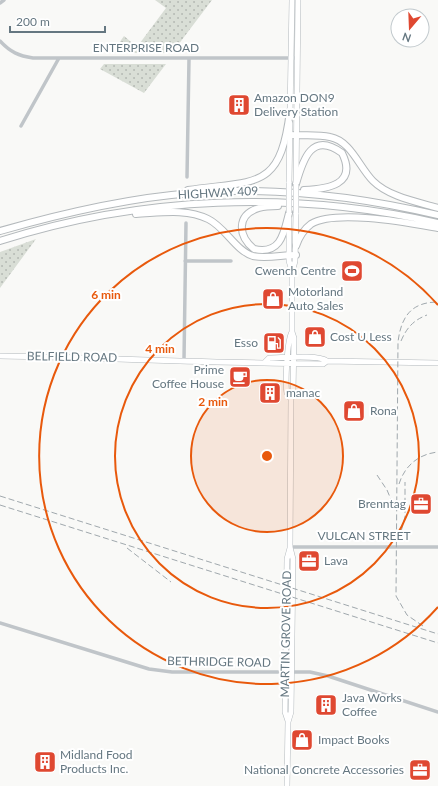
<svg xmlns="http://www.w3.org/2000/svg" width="438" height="786" font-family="Lato,sans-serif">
  <defs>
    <pattern id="grass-dots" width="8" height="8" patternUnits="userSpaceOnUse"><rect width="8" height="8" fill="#d9ded6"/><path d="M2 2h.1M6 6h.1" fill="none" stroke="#b4b9b3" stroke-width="1.8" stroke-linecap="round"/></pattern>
  </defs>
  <rect width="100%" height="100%" fill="#f9f9f7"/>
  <!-- grass -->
  <path fill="url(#grass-dots)" d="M 155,0 L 212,0 L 172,53 L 112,53 L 124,36 L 137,47 L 166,8 Z
    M 104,64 L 166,64 L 144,93 L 100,69 Z
    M 36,239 L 0,288 L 0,252 Z"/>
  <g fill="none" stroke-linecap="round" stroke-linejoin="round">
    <!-- secondary casing -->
    <g stroke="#b3b9bd" stroke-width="6">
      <path id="secondary" d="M 290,115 L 292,0
        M 296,181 L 298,0
        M 289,183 L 290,123
        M 289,218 L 289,261 L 292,271
        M 0,356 C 108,358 216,363 323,364 L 327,361
        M 265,362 L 269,358 C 282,358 318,354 327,361 L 438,363
        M 291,399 C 290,398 288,394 287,393 C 285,384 287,340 292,332
        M 288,721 L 285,712 L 287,559 L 290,548
        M 287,786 L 288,722 L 291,712 L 293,559 L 290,547 L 291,399 L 293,393 L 294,338 L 292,332 L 292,273 L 295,261 L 296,213"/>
    </g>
    <!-- highway casing -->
    <g stroke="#b4b9bc" stroke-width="8">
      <path id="highway" d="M 290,135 C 303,136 317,134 330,137 C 351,141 359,167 373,181 C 389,197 418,202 438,208
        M 296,184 C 303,159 312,131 342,153 C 358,185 327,189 304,190
        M 188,190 C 257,180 280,191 290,111
        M 278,206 C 271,206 265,206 259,208 C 236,215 238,236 254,249 C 281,255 284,233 289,213
        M 136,214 C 159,213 186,208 208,219 C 225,227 236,251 253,256 C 266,259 282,255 296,255
        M 0,231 C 63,213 127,198 192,193 C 275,186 357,196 438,215
        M 0,241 C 141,196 293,190 438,223
        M 296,246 C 299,237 303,230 311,224 C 336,209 409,223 438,228"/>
    </g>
    <!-- street -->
    <path stroke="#c0c5c9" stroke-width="3.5" d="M 0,3 L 4,0
      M 0,41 C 10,52 19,56 33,58 L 297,58
      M 21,126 L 59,58
      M 187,177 L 189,59
      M 185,261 L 231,261
      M 184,360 L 186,223
      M 290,547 L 438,547
      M 0,623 L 149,669 L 172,672 L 310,672 L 328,676 L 438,712"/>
    <!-- secondary -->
    <use href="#secondary" stroke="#fff" stroke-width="5"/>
    <!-- highway -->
    <use href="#highway" stroke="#fff" stroke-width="6"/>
    <!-- rail -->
    <path stroke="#a0a8ad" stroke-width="1" stroke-dasharray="6 3" stroke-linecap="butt" d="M 401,341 C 407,327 414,320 427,315
      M 377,475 L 387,490 L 395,509
      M 399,484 C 405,465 419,454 438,452
      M 0,496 L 438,634
      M 0,505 L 438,643
      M 399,539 L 405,517 L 405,482
      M 127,548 L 171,582
      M 423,626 L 407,615 L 396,596 L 398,342 C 401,317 411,302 438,302"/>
    <!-- secondary-bridge casing -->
    <g stroke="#b3b9bd" stroke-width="6" stroke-linecap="butt">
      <path id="secondary-bridge" d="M 296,184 L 296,213
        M 289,213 L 289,183"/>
    </g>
    <!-- secondary-bridge -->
    <use href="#secondary-bridge" stroke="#fff" stroke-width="5"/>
  </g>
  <!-- distance rings -->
  <circle cx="267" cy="456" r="76" fill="#e8590c" fill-opacity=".12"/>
  <g fill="none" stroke="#e8590c" stroke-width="2">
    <circle cx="267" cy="456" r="76"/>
    <circle cx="267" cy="456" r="152"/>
    <path d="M438 607A228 228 0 1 1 438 305"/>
  </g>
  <!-- icons -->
  <defs>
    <g id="building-square" transform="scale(1.15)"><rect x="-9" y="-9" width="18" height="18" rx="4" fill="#df4831" stroke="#fff"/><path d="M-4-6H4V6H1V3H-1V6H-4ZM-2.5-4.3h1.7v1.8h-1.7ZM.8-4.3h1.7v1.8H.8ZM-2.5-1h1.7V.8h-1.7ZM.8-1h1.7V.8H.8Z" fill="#fff"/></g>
    <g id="stadium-square" transform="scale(1.15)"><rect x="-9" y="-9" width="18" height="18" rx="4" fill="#df4831" stroke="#fff"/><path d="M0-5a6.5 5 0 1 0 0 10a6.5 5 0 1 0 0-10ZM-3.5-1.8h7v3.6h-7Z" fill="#fff"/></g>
    <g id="shop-square" transform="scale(1.15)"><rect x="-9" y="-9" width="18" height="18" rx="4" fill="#df4831" stroke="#fff"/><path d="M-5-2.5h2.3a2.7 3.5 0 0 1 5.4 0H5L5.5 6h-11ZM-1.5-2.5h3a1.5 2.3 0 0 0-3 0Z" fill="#fff"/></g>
    <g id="fuel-square" transform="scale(1.15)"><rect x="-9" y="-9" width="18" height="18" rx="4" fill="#df4831" stroke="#fff"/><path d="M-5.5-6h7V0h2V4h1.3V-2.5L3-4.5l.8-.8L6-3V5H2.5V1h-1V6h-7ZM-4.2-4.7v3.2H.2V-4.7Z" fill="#fff"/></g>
    <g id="cafe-square" transform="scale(1.15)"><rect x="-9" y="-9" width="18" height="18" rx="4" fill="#df4831" stroke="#fff"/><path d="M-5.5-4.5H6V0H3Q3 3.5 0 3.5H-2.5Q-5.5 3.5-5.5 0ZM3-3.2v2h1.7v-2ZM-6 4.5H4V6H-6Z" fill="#fff"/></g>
    <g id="office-square" transform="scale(1.15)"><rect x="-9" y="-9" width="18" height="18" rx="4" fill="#df4831" stroke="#fff"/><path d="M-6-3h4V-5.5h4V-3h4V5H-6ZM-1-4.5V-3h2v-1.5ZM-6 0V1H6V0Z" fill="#fff"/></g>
  </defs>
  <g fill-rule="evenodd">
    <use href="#building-square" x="239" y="105"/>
    <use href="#stadium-square" x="352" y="271"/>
    <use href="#shop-square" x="273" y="299"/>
    <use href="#shop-square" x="315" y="337"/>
    <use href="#fuel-square" x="274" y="343"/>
    <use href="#cafe-square" x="240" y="377"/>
    <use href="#building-square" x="270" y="393"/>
    <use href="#shop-square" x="354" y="411"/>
    <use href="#office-square" x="421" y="504"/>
    <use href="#office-square" x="309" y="561"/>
    <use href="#building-square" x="326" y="705"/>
    <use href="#shop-square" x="302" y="740"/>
    <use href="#building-square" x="45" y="762"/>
    <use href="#office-square" x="420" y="770"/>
  </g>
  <g text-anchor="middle" stroke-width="4" stroke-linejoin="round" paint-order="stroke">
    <!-- street labels -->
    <g font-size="12" fill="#657781" stroke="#fff">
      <text x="146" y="52">ENTERPRISE ROAD</text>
      <text transform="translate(218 193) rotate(-3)" y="4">HIGHWAY 409</text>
      <text transform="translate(72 357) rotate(1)" y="4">BELFIELD ROAD</text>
      <text x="364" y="540">VULCAN STREET</text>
      <text transform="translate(286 634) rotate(-89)" y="4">MARTIN GROVE ROAD</text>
      <text transform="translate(219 662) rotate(1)" y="4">BETHRIDGE ROAD</text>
    </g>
    <!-- poi labels -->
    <g font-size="12" fill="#657781" stroke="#fff" text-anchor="start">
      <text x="254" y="102">Amazon DON9<tspan x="254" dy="14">Delivery Station</tspan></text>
      <text x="336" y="275" text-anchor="end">Cwench Centre</text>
      <text x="288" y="296">Motorland<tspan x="288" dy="14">Auto Sales</tspan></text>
      <text x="330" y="341">Cost U Less</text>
      <text x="258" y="347" text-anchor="end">Esso</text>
      <text x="224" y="374" text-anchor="end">Prime<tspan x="224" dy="14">Coffee House</tspan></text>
      <text x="286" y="397">manac</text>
      <text x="370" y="415">Rona</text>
      <text x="406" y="508" text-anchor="end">Brenntag</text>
      <text x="324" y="565">Lava</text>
      <text x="342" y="702">Java Works<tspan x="342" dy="14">Coffee</tspan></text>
      <text x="318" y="744">Impact Books</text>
      <text x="60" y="759">Midland Food<tspan x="60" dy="14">Products Inc.</tspan></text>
      <text x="404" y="774" text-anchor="end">National Concrete Accessories</text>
    </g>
  </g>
  <circle cx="267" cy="456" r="6" fill="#e8590c" stroke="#fff" stroke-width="2"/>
  <g font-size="12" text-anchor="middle" font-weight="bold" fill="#e8590c" stroke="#fff" stroke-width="4" stroke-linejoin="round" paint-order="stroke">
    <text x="106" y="299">6 min</text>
    <text x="160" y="353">4 min</text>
    <text x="213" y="406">2 min</text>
  </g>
  <!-- north arrow -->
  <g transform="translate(410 28) rotate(199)"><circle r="19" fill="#ffffff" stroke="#c1c9cd"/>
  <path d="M0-3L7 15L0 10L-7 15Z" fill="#df4831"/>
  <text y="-6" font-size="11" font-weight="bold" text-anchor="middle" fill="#657781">N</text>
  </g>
  <!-- scale -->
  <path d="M10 26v6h95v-6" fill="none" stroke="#657781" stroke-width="2"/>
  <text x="16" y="26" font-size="12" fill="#657781" stroke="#ffffff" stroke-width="3" paint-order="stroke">200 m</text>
</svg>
